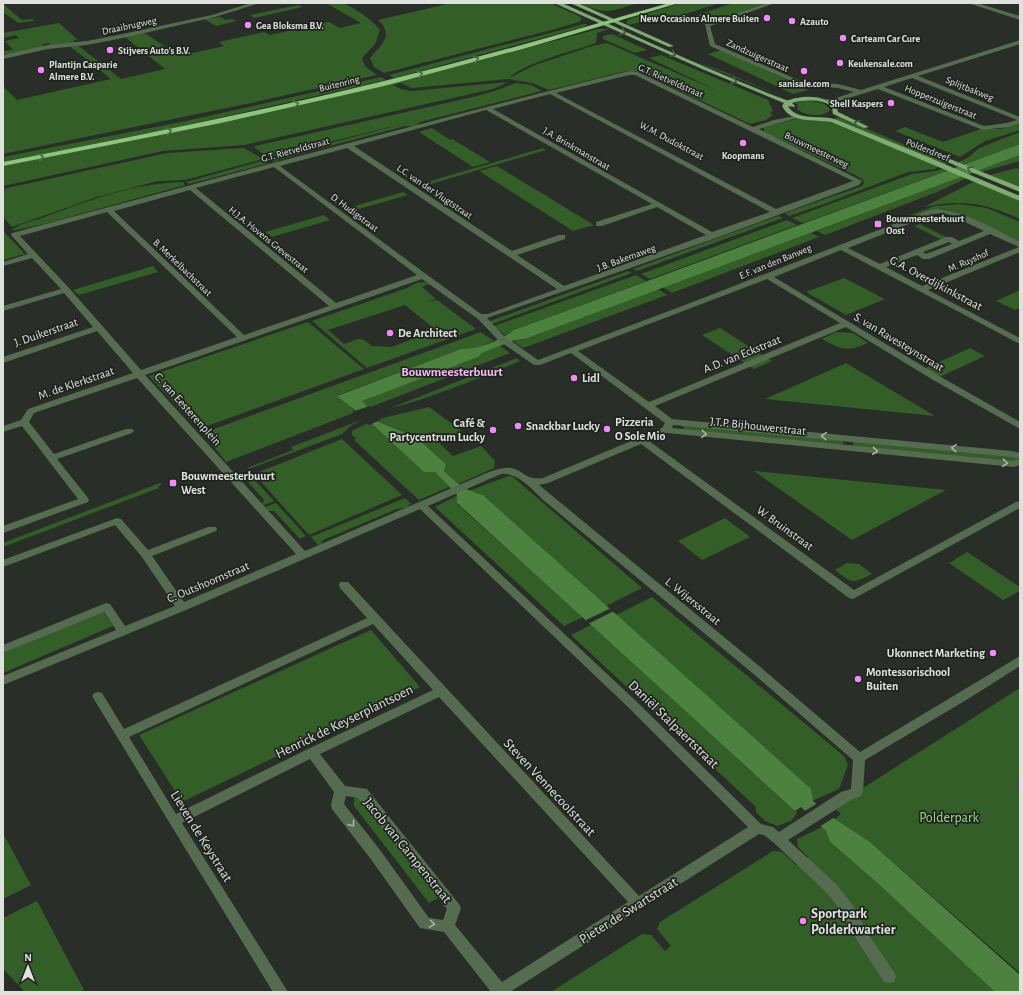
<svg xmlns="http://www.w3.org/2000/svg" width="1023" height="995" font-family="'Alegreya Sans',sans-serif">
  <rect width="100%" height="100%" fill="#292e28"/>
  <!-- green -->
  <path fill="#345e28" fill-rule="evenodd" d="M 326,3 C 331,3 337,2 342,3 C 352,6 374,21 380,30 L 375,44 L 362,58 L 365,66 L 377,75 L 251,103 L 3,154 L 3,86 L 17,100 L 111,79 L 71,47 L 76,44 L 121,79 L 165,69 L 125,37 L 143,33 L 146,34 L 179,56 L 224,46 L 219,42 L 264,32 L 270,35 L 329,22 L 340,28 L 361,23 Z
    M 451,3 L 550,3 L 579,16 L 582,19 L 579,22 L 555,29 L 384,73 L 374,67 L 370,58 C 381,45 395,35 378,20 Z
    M 580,3 L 638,3 C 610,11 608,16 580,3 Z
    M 682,3 L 719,3 L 667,20 L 644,21 L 629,25 L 626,22 L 629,19 Z
    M 733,3 L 766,3 L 705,24 L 689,18 Z
    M 3,4 L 22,20 L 32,19 L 35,21 L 18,23 L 3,12 Z
    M 298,5 L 303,7 L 254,18 L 250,15 Z
    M 220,17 L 226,20 L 233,19 L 236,21 L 216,26 L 204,19 Z
    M 59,23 L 78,40 L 74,40 L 74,42 L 81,42 L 51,45 L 48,43 L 43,44 L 42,47 L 10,54 L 3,54 L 3,51 L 13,50 L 5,41 L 19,38 L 16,35 L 3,38 L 3,33 Z
    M 584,24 L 588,24 L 583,27 L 402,76 L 394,78 L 389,75 Z
    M 598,29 L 609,29 L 597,33 L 596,43 C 576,50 522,64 509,78 L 535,65 L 592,46 L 607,43 L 718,91 L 649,58 L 661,55 L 768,100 L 773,111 L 770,113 L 773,115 L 766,120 L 750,124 L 640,72 L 626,71 L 549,90 L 532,83 L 508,79 L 412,88 L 401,83 L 393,85 L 401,89 L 411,91 L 508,82 L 493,89 L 244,145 L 163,151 L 3,186 L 3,165 L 92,148 L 483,60 Z
    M 612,34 L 647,50 L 635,53 L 603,39 L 603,36 Z
    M 721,50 L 796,84 L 808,90 L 793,94 L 708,54 Z
    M 691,60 L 725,72 L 781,96 Z
    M 381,77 L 386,80 L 174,128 L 3,162 L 3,157 L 186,121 Z
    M 515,83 L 531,85 L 542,91 L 420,122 L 415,126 L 405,126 L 292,156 L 273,162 L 269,159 L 410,122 L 268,157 L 255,148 L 255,146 L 473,97 L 498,90 Z
    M 804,101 C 813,101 826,101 830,110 C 823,118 805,116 797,109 L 798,105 L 794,103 Z
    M 839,117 L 948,163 L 944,164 L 833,119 Z
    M 796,119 L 827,121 L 939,166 L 935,169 L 908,172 L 827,203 L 789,216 L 785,213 L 862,186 L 864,183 L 863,180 L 857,176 L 764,132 L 764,127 Z
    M 1020,122 L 1020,130 L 985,141 L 960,157 L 895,131 L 905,127 L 943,142 L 981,129 L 1001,129 Z
    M 432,128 L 450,140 L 452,139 L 490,162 L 473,167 L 419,132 Z
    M 1020,132 L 1020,144 L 957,167 L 953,165 L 969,157 L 979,148 Z
    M 244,148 L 263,159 L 185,180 L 158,181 L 97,197 L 12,227 L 3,217 L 3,189 L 167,153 Z
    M 543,148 L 546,150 L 424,186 L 420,184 Z
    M 1020,155 L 1020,161 L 974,174 L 972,173 Z
    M 265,160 L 269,163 L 189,184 L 186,182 Z
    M 497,166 L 594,225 L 573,231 L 479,171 Z
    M 944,168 L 949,170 L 803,223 L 792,218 L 912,174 L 936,171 Z
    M 1017,168 L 1020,170 L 1020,188 L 990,175 Z
    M 963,176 L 967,178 L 937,192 L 825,235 L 817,231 Z
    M 975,181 L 1020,201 L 1020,219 C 985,203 963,199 924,207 Z
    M 183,182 L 185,185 L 44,224 L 11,231 C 18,224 33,221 42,218 C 87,201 134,183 183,182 Z
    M 403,192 L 408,195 L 355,210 L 351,207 Z
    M 959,204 L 987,208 L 1020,222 L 1020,242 C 1001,233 961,211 942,209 C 930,208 920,217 908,216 L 935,206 Z
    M 324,215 L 330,220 L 272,237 L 265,232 Z
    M 778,216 L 783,218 L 637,271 L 633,269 Z
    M 787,220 L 797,225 L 650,279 L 641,274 Z
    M 920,224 L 948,238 L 942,240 L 914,226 Z
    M 3,230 L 5,233 L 25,254 L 3,260 Z
    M 811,233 L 819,237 L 672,293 L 663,287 Z
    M 153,266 L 158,272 L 79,295 L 73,290 Z
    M 628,271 L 632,273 L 492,324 L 490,321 Z
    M 636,275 L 646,281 L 514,330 L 505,335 L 494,326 Z
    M 844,278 L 885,299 L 846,315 L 806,292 Z
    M 425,282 L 429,284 L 422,287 L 436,299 L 427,302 L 437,300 L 476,329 L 367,368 L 312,321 L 407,288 L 416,283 ZM 405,305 L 431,326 L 420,333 L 422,335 L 392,347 L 372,346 L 364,340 L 358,339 L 344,344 L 328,330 Z
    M 658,289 L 667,295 L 523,348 L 513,341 L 525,339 Z
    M 1020,290 L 1020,308 L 1015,310 L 996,301 Z
    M 308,322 L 364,369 L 199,429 L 149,376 Z
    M 720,328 L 772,361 L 754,369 L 702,335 Z
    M 481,332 L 494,341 L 475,349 L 461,349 L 338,395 L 356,412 L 226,462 L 203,433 Z
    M 836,332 L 853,333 L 868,343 C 847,352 842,350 822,339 Z
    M 500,346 L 510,353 L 368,408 L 361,401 L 478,357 L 482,353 Z
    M 970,348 L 985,356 L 933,380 L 919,371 Z
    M 517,358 L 520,361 C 477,379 433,397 388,409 Z
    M 846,363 L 935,416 L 765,399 Z
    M 429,407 L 462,431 L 437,441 L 453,456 L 481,446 L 495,461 L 494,468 L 458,484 L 444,471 L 446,464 L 417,438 L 379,422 L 379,419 Z
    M 364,419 L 350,426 L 342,434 L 249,469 L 247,468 L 293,450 L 291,447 Z
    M 370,422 L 424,471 L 435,472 L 449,487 L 419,500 L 354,440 L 356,438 L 352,435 L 352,431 Z
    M 685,425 L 842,440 L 844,443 L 842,445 L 688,431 L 684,429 L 683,426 Z
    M 342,439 L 402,495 L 309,535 L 254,474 Z
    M 855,441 L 1017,457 L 1019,460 L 1017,462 L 854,446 L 853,443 Z
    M 754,471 L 946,490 L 852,540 Z
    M 250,475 L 274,501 L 264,505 L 262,504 L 264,500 L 247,481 L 241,481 L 239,479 Z
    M 509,476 L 513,477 L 642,588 L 606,606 L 483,495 L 468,491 Z
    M 160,483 L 162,485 L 158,486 L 159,488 L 3,547 L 3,543 Z
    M 458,495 L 457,504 L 583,617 L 564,626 L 435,507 Z
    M 405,498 L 411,504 L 407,506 L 409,507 L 397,509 L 323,540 L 321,544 L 318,545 L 311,537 Z
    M 276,503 L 306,536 L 300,539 L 274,511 L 269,511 L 265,507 Z
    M 725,518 L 750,537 L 702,560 L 678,541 Z
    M 967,552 L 1020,587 L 1020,591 L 1003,600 L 949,563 Z
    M 847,563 L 859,564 L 872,574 C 852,584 853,584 835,570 Z
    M 652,597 L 844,756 L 848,765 L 839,789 L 812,801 L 616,615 Z
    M 103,612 L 113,626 L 3,673 L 3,653 Z
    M 591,625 L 795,811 L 797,813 L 791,821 L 777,826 L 765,821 L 756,812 L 756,807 L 571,635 Z
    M 371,630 L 420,687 L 182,802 L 139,735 Z
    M 1020,688 L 1020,973 L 870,842 L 835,819 L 841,814 L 833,807 Z
    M 354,798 L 359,798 L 438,898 L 429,903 L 354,806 Z
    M 822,827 L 826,831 L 830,842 L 874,880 L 995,992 L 551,992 L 642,934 L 651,935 L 665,951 L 671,946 L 657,929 L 660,922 L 773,851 L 782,852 L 796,865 L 808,857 L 798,847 L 797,839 Z
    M 3,833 L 31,885 L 3,899 Z
    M 37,901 L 84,990 L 81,992 L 25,992 L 3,969 L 3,918 Z"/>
  <!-- water -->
  <path fill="#4d813f" d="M 1020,144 L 1020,155 L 525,339 L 515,340 L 482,353 L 478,357 L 362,401 L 379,419 L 379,422 L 417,438 L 446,464 L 444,471 C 458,484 464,490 483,495 L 811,789 L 813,801 L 835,819 L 870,842 L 1020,975 L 1020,992 L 995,992 L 874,880 L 830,842 L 826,831 L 801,807 L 795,811 L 457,503 L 457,495 L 435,472 L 424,472 L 370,422 L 337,396 L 461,349 C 480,349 498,341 514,330 Z"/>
  <!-- pier -->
  <path fill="#292e28" d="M 369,406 L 381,420 L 369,425 L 352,412 Z
    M 611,608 L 614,611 L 588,624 L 584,621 Z
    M 818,803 L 835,817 L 819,827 L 803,812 Z"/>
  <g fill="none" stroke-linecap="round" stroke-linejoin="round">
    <!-- minor -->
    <path fill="#566c50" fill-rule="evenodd" d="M 251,3 L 260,3 L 215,17 L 118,39 L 87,45 L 48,49 L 3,59 L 3,55 L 48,45 L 87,41 L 118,35 L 212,15 Z
      M 767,3 L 775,3 L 710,26 L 715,44 L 803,82 L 838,84 L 861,90 L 1020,40 L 1020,44 L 918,76 L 1020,117 L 1020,123 L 1008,127 L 983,130 L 878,89 L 839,101 L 824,103 L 822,102 L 822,100 L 836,98 L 854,92 L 838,88 L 800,85 L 710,46 L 705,24 ZM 912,78 L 1017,120 L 1007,123 L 984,126 L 884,87 Z
      M 968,3 L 977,3 L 1020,16 L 1020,20 Z
      M 629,71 L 638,72 L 753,127 L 774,120 L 800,115 L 800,117 L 759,129 L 862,181 L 859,185 L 716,238 L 487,318 L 504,336 L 538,360 L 685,305 L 930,210 C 955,205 997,231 1020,242 L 1020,252 L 928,290 L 1020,338 L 1020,344 L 841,250 L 774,277 L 941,377 L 1020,422 L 1020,429 L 935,381 L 846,327 L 655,406 L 672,419 L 1012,451 L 1020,453 L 1020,459 L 1012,457 L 673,425 L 672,428 L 1013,461 L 1020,459 L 1020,465 L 1014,467 L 667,433 L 649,441 L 854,590 L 1016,502 L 1020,501 L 1020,508 L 853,599 L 849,598 L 641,444 L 548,483 L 539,485 L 758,665 L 860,752 L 1020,656 L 1020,666 L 968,699 L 865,760 L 863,792 L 861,796 L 851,800 L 788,840 L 836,884 L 852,904 L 868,934 L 894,972 L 896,977 L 894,982 L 889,983 L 884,982 L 858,942 L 842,912 L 826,892 L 774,843 L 764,835 L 759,834 L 510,992 L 491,992 L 444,932 L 420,928 L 370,858 L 332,809 L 331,805 L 334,792 L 310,759 L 182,823 L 288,992 L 273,992 L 92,696 L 94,693 L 98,692 L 102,693 L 124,729 L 367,618 L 340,588 L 339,585 L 340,582 L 348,582 L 639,896 L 748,827 L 630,709 L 420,509 L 186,610 L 3,685 L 3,676 L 116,630 L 104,612 L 3,653 L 3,645 L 106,603 L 110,604 L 125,626 L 175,606 L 142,557 L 115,525 L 3,567 L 3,560 L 117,518 L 121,519 L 148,550 L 208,527 L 216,527 L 217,529 L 216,531 L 152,556 L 184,602 L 296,554 L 137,378 L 34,413 L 29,422 L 54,454 L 126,429 L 132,429 L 134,431 L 132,433 L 57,459 L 88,498 L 89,500 L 88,502 L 3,533 L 3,526 L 78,499 L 22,426 L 3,432 L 3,426 L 21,420 L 28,409 L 133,373 L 97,331 L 3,363 L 3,357 L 93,327 L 64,293 L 3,311 L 3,306 L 61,289 L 32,258 L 3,266 L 3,262 L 28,254 L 11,235 L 12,233 C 218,178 422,122 629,71 ZM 629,75 L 635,75 L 853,181 L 776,209 L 556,93 ZM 550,94 L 770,212 L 712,232 L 493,109 ZM 486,110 L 652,204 L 596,222 L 596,226 L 602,226 L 657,207 L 706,235 L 564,286 L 517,255 L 565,239 L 565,235 L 559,235 L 512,251 L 354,146 ZM 347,148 L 557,289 L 488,314 L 481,314 L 426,274 L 280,166 ZM 274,167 L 417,275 L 336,303 L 196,188 ZM 190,190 L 329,306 L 244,335 L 114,211 ZM 107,212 L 237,337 L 141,370 L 69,288 L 20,236 ZM 942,213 L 950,215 L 984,231 L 959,241 L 952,237 L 946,237 L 880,264 L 848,248 L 934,214 ZM 990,234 L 1019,247 L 922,286 L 886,267 L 917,255 L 923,259 L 929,259 ZM 949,242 L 952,244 L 926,254 L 923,252 ZM 422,279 L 478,319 L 498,340 L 534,365 L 540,365 L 571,353 L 665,423 L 662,428 L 543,478 C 524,480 525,471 511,468 C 503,467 496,470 489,472 L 305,551 L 145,375 ZM 767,279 L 840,323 L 649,402 L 578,351 ZM 501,474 C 517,472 532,489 542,499 L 750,671 L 853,760 L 851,789 L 841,792 L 779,832 L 773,827 L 761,824 L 638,703 L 428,506 ZM 373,624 L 433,690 L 308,749 L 176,814 L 129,737 ZM 439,697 L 628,902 L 502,982 L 455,925 L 461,908 L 459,904 L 367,789 L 345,786 L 320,754 ZM 346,796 L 358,798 L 447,909 L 443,920 L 429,918 L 380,850 L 344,804 Z"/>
    <!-- major -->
    <path fill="#7eab72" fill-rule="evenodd" d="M 554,3 L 562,3 C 636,36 710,71 786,100 C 790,101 793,98 797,98 C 811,95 826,97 837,107 L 838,112 L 869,127 L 864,128 L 833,114 C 832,112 833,110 832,108 C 826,98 801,100 792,103 L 795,106 L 794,107 L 788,106 C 797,122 822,114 837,120 C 898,144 959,170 1020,196 L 1020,201 L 831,122 C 814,119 791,124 782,106 L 784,103 L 702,69 Z
      M 570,3 L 578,3 L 674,46 L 669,47 Z
      M 916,147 L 920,147 L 1020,187 L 1020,192 L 916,149 Z"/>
    <!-- highway -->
    <path fill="#8dc47e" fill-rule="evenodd" d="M 669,3 L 679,3 L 530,47 L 384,86 L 221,123 L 3,166 L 3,162 C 130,137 258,112 384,81 C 479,58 574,30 669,3 Z"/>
  </g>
  <!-- wall -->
  <path fill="#4a464a" d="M 1020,776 L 1020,791 L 1015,787 L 1018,777 Z"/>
  <!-- one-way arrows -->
  <defs><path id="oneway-chevron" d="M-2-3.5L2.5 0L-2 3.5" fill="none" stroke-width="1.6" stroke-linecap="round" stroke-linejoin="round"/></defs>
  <g stroke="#465a40">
    <use href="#oneway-chevron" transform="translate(623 32) rotate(24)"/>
    <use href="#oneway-chevron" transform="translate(673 54) rotate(24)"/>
    <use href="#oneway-chevron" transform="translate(734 81) rotate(23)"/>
    <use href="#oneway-chevron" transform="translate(857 123) rotate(-157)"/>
    <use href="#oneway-chevron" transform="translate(970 169) rotate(-157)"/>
  </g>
  <g stroke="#516c4a">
    <use href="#oneway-chevron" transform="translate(476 59) rotate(-15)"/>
    <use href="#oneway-chevron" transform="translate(420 74) rotate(-13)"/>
    <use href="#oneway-chevron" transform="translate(296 104) rotate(-13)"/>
    <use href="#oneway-chevron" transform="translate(169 131) rotate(-11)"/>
    <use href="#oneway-chevron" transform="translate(41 157) rotate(-11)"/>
  </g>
  <g stroke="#a8b2a5">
    <use href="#oneway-chevron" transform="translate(704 434) rotate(6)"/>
    <use href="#oneway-chevron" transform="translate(824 436) rotate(-175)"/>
    <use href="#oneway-chevron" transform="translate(954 448) rotate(-175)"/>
    <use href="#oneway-chevron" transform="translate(875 451) rotate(6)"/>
    <use href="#oneway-chevron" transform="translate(1005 463) rotate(6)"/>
    <use href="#oneway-chevron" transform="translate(352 824) rotate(52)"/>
    <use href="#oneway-chevron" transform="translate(432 924) rotate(9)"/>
  </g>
  <!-- markers -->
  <g fill="#f08bf5" stroke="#20241f" stroke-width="1.5">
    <circle cx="767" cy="18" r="4"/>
    <circle cx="792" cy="21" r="4"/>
    <circle cx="248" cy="25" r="4"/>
    <circle cx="843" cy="38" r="4"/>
    <circle cx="110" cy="50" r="4"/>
    <circle cx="840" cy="63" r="4"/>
    <circle cx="41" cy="70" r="4"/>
    <circle cx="804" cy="71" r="4"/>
    <circle cx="891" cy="103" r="4"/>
    <circle cx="743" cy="143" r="4"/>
    <rect x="874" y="220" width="8" height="8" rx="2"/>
    <circle cx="390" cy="333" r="4"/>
    <circle cx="574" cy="378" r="4"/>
    <circle cx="518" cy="426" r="4"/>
    <circle cx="607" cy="429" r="4"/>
    <circle cx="493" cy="430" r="4"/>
    <rect x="169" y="479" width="8" height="8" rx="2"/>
    <circle cx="993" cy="653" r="4"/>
    <circle cx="858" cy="679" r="4"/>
    <circle cx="803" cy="921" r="4"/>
  </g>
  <g text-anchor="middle" stroke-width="3.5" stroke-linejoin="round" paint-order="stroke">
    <!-- far-poi labels -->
    <g font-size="10" font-weight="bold" fill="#dfe1de" stroke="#20241f" text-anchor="start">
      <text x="759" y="22" text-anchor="end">New Occasions Almere Buiten</text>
      <text x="800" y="25">Azauto</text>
      <text x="256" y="29">Gea Bloksma B.V.</text>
      <text x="851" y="42">Carteam Car Cure</text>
      <text x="118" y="54">Stijvers Auto's B.V.</text>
      <text x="848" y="67">Keukensale.com</text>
      <text x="49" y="68">Plantijn Casparie<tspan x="49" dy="12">Almere B.V.</tspan></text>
      <text x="804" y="87" text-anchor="middle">sanisale.com</text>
      <text x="883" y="107" text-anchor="end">Shell Kaspers</text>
      <text x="743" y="159" text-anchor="middle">Koopmans</text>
      <text x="886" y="222">Bouwmeesterbuurt<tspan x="886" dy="12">Oost</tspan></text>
    </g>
    <!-- far-street labels -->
    <g font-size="10" fill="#dfe1de" stroke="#20241f">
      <text transform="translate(129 25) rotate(-12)" y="4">Draaibrugweg</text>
      <text transform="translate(758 55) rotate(24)" y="4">Zandzuigerstraat</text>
      <text transform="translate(671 80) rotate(24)" y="4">G.T. Rietveldstraat</text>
      <text transform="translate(339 83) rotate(-14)" y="4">Buitenring</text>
      <text transform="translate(970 88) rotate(22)" y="4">Splijtbakweg</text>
      <text transform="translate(941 101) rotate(22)" y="4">Hopperzuigerstraat</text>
      <text transform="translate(672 140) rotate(28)" y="4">W.M. Dudokstraat</text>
      <text transform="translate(577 148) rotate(30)" y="4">J.A. Brinkmanstraat</text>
      <text transform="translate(295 149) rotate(-15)" y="4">G.T. Rietveldstraat</text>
      <text transform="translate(817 149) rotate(26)" y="4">Bouwmeesterweg</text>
      <text transform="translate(928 149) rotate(22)" y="4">Polderdreef</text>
      <text transform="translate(435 191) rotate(34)" y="4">L.C. van der Vlugtstraat</text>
      <text transform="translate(355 212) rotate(37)" y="4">D. Hudigstraat</text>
      <text transform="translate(269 239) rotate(39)" y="4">H.J.A. Hovens Grevestraat</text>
      <text transform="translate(626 257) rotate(-20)" y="4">J.B. Bakemaweg</text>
      <text transform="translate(968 260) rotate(-23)" y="4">M. Ruyshof</text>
      <text transform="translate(775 261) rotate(-22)" y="4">E.F. van den Banweg</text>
      <text transform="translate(183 267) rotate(44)" y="4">B. Merkelbachstraat</text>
    </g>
    <!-- street labels -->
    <g font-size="12" fill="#dfe1de" stroke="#20241f">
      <text transform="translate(936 283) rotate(28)" y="4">G.A. Overdijkinkstraat</text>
      <text transform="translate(46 332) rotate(-19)" y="4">J. Duikerstraat</text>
      <text transform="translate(899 342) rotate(31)" y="4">S. van Ravesteynstraat</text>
      <text transform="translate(742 354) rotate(-22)" y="4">A.D. van Eckstraat</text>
      <text transform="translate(76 383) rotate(-19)" y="4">M. de Klerkstraat</text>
      <text transform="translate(188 409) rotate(48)" y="4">C. van Eesterenplein</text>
      <text transform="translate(758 426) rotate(6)" y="4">J.T.P. Bijhouwerstraat</text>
      <text transform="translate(785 528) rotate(36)" y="4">W. Bruinstraat</text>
      <text transform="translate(208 582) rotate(-23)" y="4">C. Outshoornstraat</text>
      <text transform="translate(693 601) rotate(39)" y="4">L. Wijersstraat</text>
    </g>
    <!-- poi labels -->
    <g font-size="12" font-weight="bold" fill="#dfe1de" stroke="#20241f" text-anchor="start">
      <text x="398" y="337">De Architect</text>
      <text x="582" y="382">Lidl</text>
      <text x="615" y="426">Pizzeria<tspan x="615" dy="14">O Sole Mio</tspan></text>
      <text x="485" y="427" text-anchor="end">Café &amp;<tspan x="485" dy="14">Partycentrum Lucky</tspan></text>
      <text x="526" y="430">Snackbar Lucky</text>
      <text x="181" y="480">Bouwmeesterbuurt<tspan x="181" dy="14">West</tspan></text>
      <text x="985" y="657" text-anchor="end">Ukonnect Marketing</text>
      <text x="866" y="676">Montessorischool<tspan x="866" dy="14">Buiten</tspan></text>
    </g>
    <!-- neighbourhood labels -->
    <g font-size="13" font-weight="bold" fill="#f3baf5" stroke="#20241f">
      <text x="452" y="376">Bouwmeesterbuurt</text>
    </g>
    <!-- near-street labels -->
    <g font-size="14" fill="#dfe1de" stroke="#20241f">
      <text transform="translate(344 721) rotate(-26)" y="5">Henrick de Keyserplantsoen</text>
      <text transform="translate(674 724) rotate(44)" y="5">Daniël Stalpaertstraat</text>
      <text transform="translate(550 787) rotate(47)" y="5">Steven Vennecoolstraat</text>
      <text transform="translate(202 836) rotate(58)" y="5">Lieven de Keystraat</text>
      <text transform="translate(408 850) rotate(51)" y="5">Jacob van Campenstraat</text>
      <text transform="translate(628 910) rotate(-32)" y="5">Pieter de Swartstraat</text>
    </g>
    <!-- near-park labels -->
    <g font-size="14" fill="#98e085" stroke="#20241f">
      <text x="949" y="822">Polderpark</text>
    </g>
    <!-- near-poi labels -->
    <g font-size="14" font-weight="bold" fill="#dfe1de" stroke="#20241f" text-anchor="start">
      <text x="811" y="918">Sportpark<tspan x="811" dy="16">Polderkwartier</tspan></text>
    </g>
  </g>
  <!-- border -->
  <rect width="1023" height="995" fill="none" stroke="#dfe1de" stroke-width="8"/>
  <!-- north arrow -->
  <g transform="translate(28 967)" stroke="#20241f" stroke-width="3" paint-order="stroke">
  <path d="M0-3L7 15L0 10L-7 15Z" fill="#dfe1de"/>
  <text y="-6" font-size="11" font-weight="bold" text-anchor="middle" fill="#dfe1de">N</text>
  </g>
</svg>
